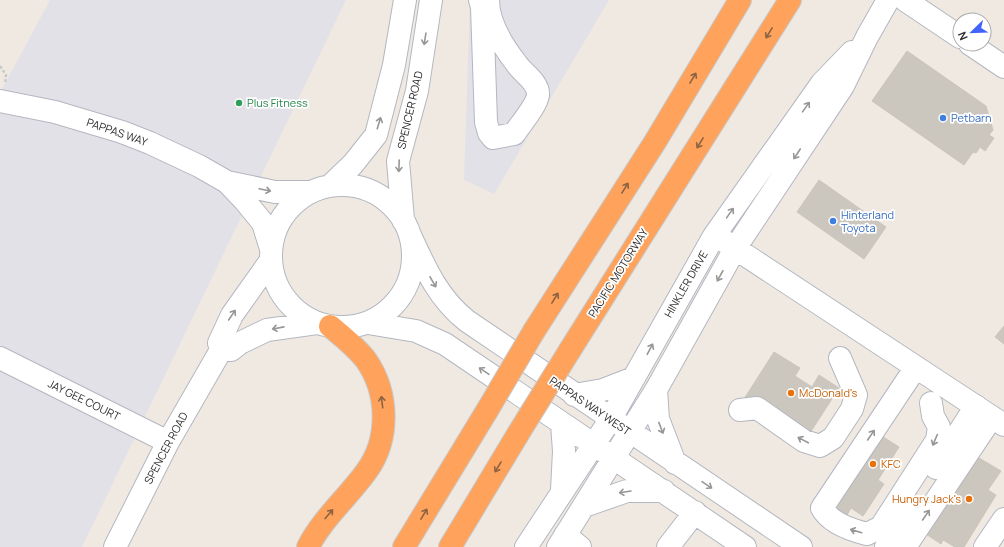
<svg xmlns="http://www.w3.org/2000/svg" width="1004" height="547" font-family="Manrope,sans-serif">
  <rect width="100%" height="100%" fill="#efe9e1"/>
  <!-- industrial -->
  <path fill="#e3e1e8" d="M 50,0 L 346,0 L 82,547 L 0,547 L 0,93 Z
    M 470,0 L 609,0 L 494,194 L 464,180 Z"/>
  <!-- building -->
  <path fill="#cbc7bf" stroke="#cbc5ba" d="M 907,51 L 986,106 L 993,130 L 989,135 L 994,138 L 985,151 L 980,147 L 976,153 L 973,152 L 964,165 L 872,101 Z
    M 819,180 L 886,227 L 864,259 L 797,212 Z
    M 1004,326 L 1004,344 L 995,337 Z
    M 774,352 L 800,368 L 795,376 L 812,387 L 819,375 L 839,388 L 806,439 L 744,399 Z
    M 877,433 L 899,447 L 878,480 L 884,484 L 863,516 L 851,508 L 843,522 L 826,511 Z
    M 974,455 L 1001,471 L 988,490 L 996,495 L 964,547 L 955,547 L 943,540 L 941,544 L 923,532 Z"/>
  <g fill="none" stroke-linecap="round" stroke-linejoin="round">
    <!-- minor casing -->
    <g stroke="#b4b7c1" stroke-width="24">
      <path id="minor" d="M 480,0 L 482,7 L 486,122 L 489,133 L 493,138 L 514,134 C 520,125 537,105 538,95 C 539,82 522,73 516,63 C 502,45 488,23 488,0
        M 905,0 L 960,37
        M 970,44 L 1004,67
        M 0,101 L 55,112 L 122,132 L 150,143 L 199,166 L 227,182 L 245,201 L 263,223 L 271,249
        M 227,182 L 275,192 L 310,192
        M271 256a71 71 0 1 1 142 0a71 71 0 1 1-142 0Z
        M 330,186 L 353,164 L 376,135 L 394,65 L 405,0
        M 403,220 L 398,161 L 417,91 L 431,0
        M 410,235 C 425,268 438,298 467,321 L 801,547
        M 724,241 L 1004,425
        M 368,323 L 416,331 L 445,344 L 745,547
        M 221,350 L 231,350 L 240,343 L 267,330 L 317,323
        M 0,358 L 168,442
        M 916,367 L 822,508 C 830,523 851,530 867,534 L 881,527 L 937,440 L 939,427 L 933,416 L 931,403
        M 656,390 L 658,419 L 675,463
        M 574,395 L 603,390 L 634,378
        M 740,410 L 757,408 L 804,441 L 820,446 L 833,438 L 852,409 L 856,395 L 840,358
        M 936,468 L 976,406
        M 562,490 L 564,451 L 562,424
        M 584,506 L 627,491 L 664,491
        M 565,535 L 580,547
        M 115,547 L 168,442 L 221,350 L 219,343 L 232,315 L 271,260
        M 526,547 L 610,420 L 714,236 L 822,83 L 852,52
        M 558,547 L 656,390 L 736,247 L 843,86 L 867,37 L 888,0
        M 668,547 L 695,512
        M 886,547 L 908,513
        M 905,547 L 992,417
        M 985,547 L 1004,519"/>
    </g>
    <!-- highway casing -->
    <g stroke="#c9c9c9" stroke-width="24">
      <path id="highway" d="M 534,331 L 655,142 L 740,0
        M 570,350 L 790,0
        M 308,547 C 323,518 347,498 366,472 C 390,440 389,393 366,360 C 356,347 343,337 330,326
        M 404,547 L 488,409
        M 450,547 L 518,434"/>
    </g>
    <!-- path -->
    <path stroke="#c9c9c9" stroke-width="2.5" stroke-dasharray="3 2" stroke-linecap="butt" d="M 0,66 L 6,75 L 5,84"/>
    <!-- minor -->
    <use href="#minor" stroke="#fff" stroke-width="22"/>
    <!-- highway -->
    <use href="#highway" stroke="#ffa35c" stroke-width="22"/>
    <!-- highway-bridge casing -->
    <g stroke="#c9c9c9" stroke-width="24" stroke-linecap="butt">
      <path id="highway-bridge" d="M 488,409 L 534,331
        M 518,434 L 570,350"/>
    </g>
    <!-- highway-bridge -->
    <use href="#highway-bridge" stroke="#ffa35c" stroke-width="22"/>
  </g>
  <!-- one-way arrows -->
  <defs><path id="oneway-shaft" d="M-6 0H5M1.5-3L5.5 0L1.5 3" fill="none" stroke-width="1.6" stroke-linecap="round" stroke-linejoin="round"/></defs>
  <g stroke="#8c6343">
    <use href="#oneway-shaft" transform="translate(769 33) rotate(122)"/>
    <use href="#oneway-shaft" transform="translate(693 78) rotate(-59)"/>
    <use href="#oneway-shaft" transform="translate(700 143) rotate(122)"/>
    <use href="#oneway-shaft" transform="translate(625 188) rotate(-58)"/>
    <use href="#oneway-shaft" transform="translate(555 298) rotate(-58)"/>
    <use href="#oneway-shaft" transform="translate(382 402) rotate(-97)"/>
    <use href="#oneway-shaft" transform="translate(498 467) rotate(121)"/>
    <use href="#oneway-shaft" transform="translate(329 514) rotate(-50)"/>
    <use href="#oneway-shaft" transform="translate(424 514) rotate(-59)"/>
  </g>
  <g stroke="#969696">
    <use href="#oneway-shaft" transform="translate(425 39) rotate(99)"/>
    <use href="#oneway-shaft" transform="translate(806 107) rotate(-55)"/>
    <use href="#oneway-shaft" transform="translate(379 123) rotate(-73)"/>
    <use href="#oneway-shaft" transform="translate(797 154) rotate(123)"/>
    <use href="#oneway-shaft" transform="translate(399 166) rotate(92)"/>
    <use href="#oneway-shaft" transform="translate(265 190) rotate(12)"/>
    <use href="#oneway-shaft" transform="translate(730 213) rotate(-55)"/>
    <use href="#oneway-shaft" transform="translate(720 276) rotate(119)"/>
    <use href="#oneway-shaft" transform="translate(433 282) rotate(60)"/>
    <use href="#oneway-shaft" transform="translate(232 315) rotate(-56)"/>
    <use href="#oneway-shaft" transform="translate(278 328) rotate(169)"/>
    <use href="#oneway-shaft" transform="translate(650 349) rotate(-62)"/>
    <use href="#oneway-shaft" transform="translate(484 371) rotate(-146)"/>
    <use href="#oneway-shaft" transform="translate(661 428) rotate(69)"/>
    <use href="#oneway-shaft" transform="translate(871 435) rotate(-56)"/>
    <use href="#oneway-shaft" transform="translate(803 440) rotate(-152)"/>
    <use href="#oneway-shaft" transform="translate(935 440) rotate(113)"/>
    <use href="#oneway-shaft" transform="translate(707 485) rotate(34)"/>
    <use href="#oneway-shaft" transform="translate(625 492) rotate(171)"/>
    <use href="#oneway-shaft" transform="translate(926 515) rotate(-56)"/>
    <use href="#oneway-shaft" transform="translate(856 531) rotate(-164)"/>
  </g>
  <!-- markers -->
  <circle fill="#2e9e5b" stroke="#fff" stroke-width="1.5" cx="239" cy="103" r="4"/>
  <g fill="#3f7fe0" stroke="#fff" stroke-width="1.5">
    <circle cx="943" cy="118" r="4"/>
    <circle cx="833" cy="221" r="4"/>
  </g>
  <g fill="#e8710a" stroke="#fff" stroke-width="1.5">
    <circle cx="791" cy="393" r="4"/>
    <circle cx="873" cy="464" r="4"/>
    <circle cx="969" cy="499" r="4"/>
  </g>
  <g text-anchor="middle" stroke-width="3.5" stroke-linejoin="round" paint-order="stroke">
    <!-- leisure labels -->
    <g font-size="11" fill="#27864d" stroke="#fff" text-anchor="start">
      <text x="247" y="107">Plus Fitness</text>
    </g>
    <!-- street labels -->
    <g font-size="11" fill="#2e2e2e" stroke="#fff">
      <text transform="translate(410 110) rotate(-77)" y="4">SPENCER ROAD</text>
      <text transform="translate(117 132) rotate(19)" y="4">PAPPAS WAY</text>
      <text transform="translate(618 273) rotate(-58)" y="4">PACIFIC MOTORWAY</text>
      <text transform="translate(686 284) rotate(-60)" y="4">HINKLER DRIVE</text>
      <text transform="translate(84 400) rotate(26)" y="4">JAY GEE COURT</text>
      <text transform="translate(590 406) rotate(34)" y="4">PAPPAS WAY WEST</text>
      <text transform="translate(166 448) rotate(-62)" y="4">SPENCER ROAD</text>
    </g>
    <!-- shop labels -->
    <g font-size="11" fill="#366cbe" stroke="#fff" text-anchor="start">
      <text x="951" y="122">Petbarn</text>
      <text x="841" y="219">Hinterland<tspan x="841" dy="13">Toyota</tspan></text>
    </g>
    <!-- food labels -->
    <g font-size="11" fill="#c56008" stroke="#fff" text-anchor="start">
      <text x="799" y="397">McDonald's</text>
      <text x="881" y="468">KFC</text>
      <text x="961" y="503" text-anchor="end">Hungry Jack's</text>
    </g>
  </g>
  <!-- north arrow -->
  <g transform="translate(972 32) rotate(247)"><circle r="19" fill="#ffffff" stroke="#ababab"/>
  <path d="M0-3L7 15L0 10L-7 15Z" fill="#4264fb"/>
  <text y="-6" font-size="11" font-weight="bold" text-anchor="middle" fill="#2e2e2e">N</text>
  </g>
</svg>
